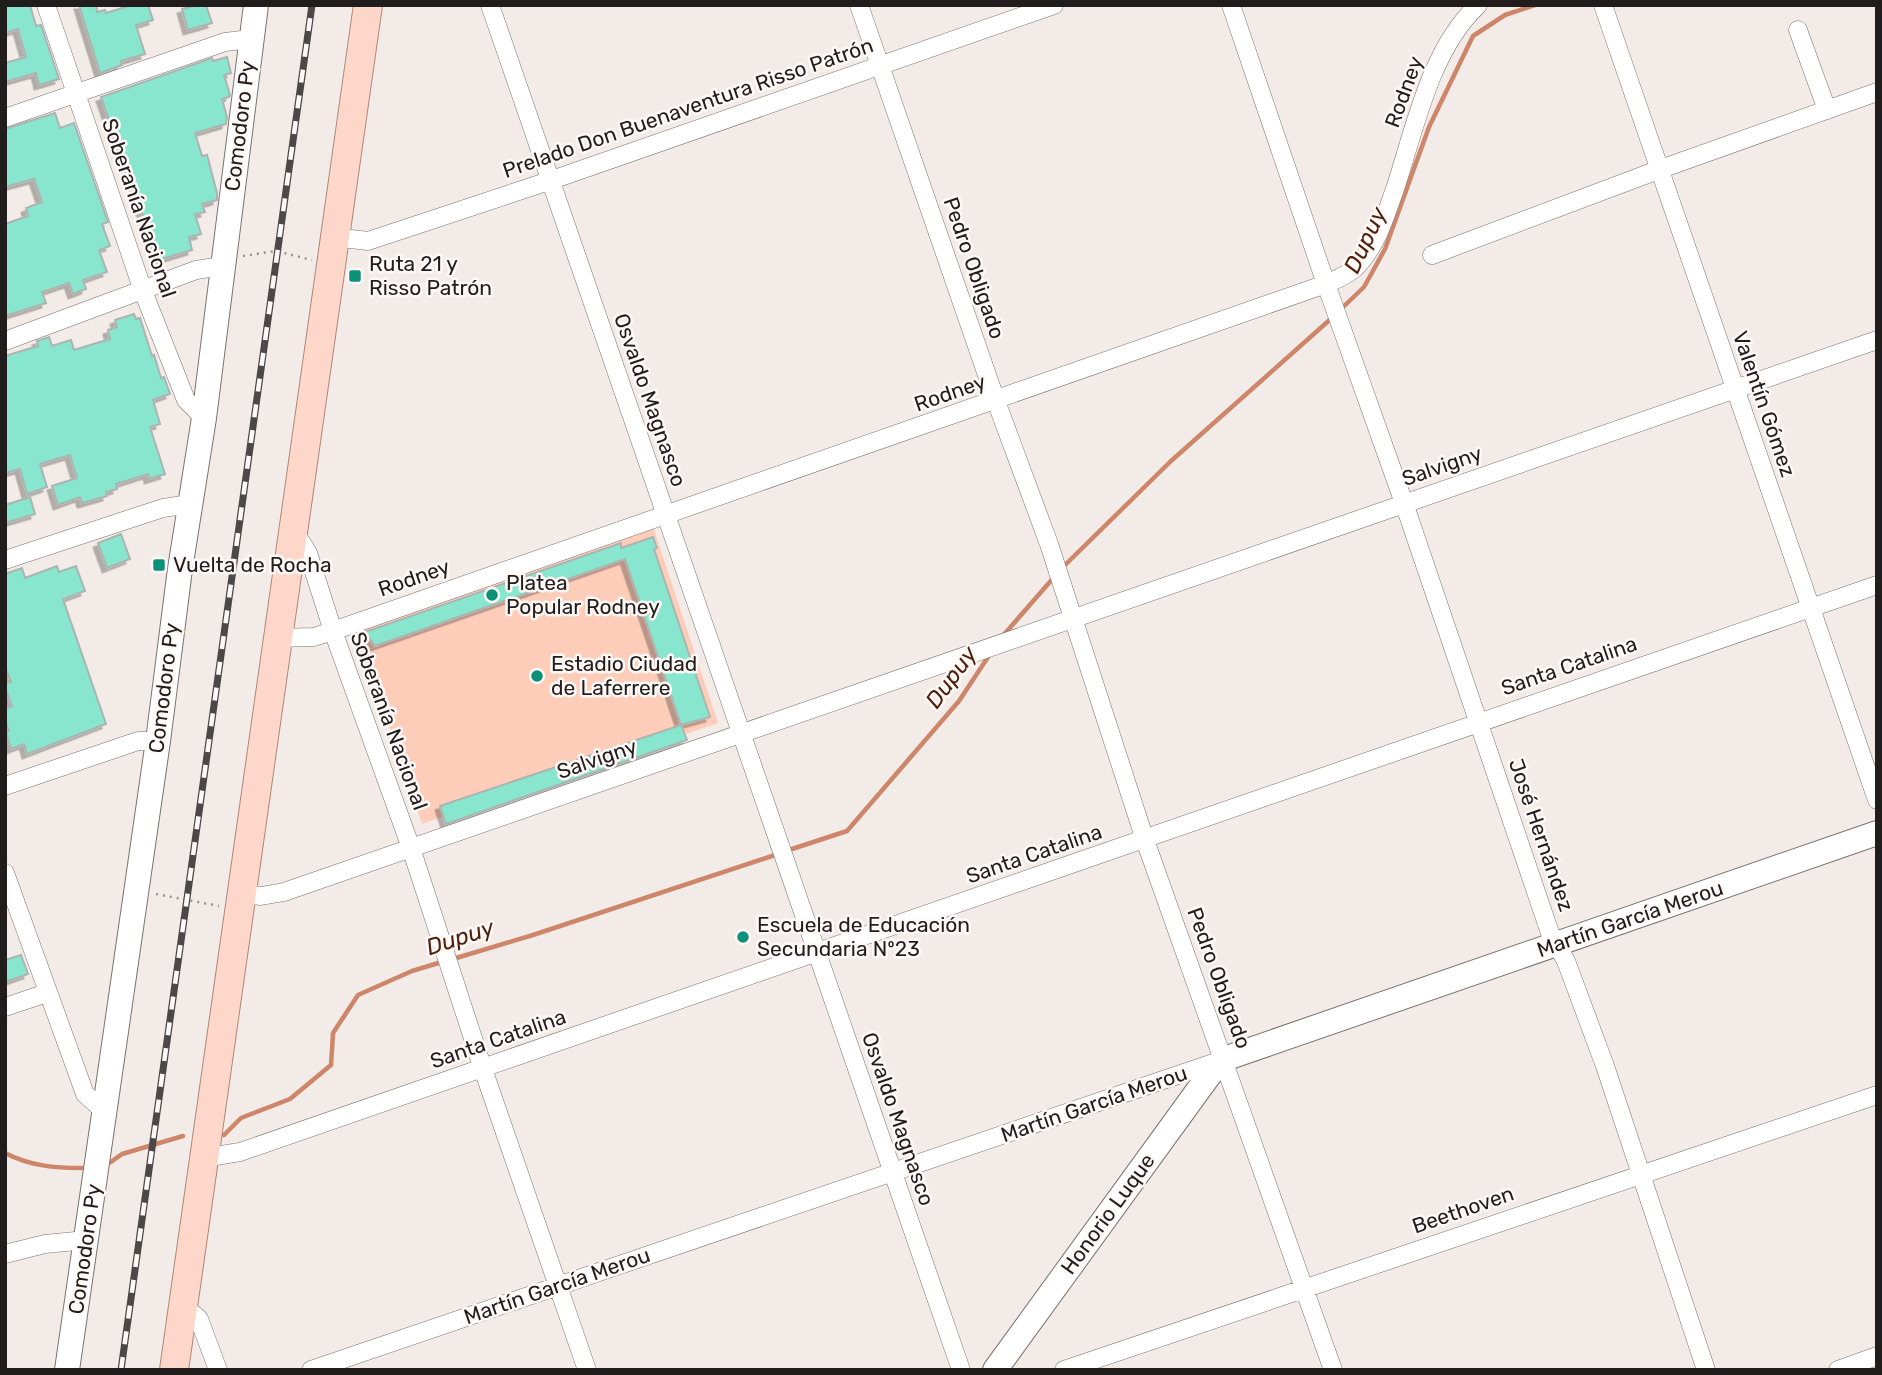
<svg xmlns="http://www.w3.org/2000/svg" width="1882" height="1375" font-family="Rubik,sans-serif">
  <defs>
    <filter id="shadow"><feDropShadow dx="-4.5" dy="4.5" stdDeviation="0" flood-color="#0004"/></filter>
  </defs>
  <rect width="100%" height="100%" fill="#f3ebe7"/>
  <!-- green -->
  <path fill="#fecdba" d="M 653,527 L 718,723 L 422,824 L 356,628 Z"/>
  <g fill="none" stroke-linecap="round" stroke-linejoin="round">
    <!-- stream -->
    <path stroke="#cd8669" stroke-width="4.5" d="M 1340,310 L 1364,287 L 1385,249 L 1429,127 L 1473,36 L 1505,15 L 1535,5
      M 1063,567 L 1171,461 L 1334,316
      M 1001,638 L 1055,576
      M 786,851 L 847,831 L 959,701 L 990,654
      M 453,959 L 533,935 L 778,854
      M 224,1135 L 241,1118 L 290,1099 L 331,1065 L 333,1033 L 358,995 L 412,971 L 445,961
      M 5,1153 C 30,1166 55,1168 82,1168
      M 111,1162 L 122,1154 L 183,1136"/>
  </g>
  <!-- building -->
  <path fill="#88e6ce" stroke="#abb4b1" stroke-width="2" filter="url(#shadow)" d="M 5,5 L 30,5 L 36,26 L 41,25 L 59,79 L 39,85 L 36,73 L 5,82 L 5,63 L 26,57 L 18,29 L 5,33 Z
    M 79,5 L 96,5 L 97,12 L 105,10 L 106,13 L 132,5 L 148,5 L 153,20 L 136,25 L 145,54 L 121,61 L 122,65 L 100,73 Z
    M 197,5 L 206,5 L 212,23 L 188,30 L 182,9 Z
    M 227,57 L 231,73 L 224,75 L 230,95 L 229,97 L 222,99 L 227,117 L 226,124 L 195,133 L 202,156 L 207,155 L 217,193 L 217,200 L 202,204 L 205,212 L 195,214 L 201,234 L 189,237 L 192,250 L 159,260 L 148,222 L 145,223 L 133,182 L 130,183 L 120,142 L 117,143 L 101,97 L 212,58 L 213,61 Z
    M 55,113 L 60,128 L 74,123 L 108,222 L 102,224 L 110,246 L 99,250 L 107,272 L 83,280 L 86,289 L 73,294 L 69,283 L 42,292 L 46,303 L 5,316 L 5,224 L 28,216 L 26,208 L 42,202 L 34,179 L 5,187 L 5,129 Z
    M 134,314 L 136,319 L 140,318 L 152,356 L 154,355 L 161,378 L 164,377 L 170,394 L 153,400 L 160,424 L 150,427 L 165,474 L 149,479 L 148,474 L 116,484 L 117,489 L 106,492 L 107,496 L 86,502 L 82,503 L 80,497 L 58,505 L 52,486 L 77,478 L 70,455 L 40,464 L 47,487 L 27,494 L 20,469 L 5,473 L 5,356 L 38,346 L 37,341 L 49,337 L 52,346 L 71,340 L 74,350 L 110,339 L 108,330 L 117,327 L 115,320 Z
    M 30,497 L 35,514 L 5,523 L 5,505 Z
    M 121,534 L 130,559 L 107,568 L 98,543 Z
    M 653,537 L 657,548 L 654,549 L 710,717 L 681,725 L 625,559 L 375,646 L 365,632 L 621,543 L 621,548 Z
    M 57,566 L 59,572 L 76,566 L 85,591 L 63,599 L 106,724 L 27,754 L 24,744 L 11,749 L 6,732 L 9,731 L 5,721 L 5,709 L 12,706 L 5,687 L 5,683 L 11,682 L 5,667 L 5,574 L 22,568 L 25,578 Z
    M 681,725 L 687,740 L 446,824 L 440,806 Z
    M 21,955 L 28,974 L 5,982 L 5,960 Z"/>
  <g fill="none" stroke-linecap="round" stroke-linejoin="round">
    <!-- street casing -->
    <g stroke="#79726f" stroke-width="19">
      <path id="street" d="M 46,5 L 143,291 L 186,400 L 204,418
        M 490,5 L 961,1370
        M 859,5 L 996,401 L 1049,544 L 1145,840 L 1333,1370
        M 1231,5 L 1326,284 L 1404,503 L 1550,933 L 1566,961 L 1605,1066 L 1706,1370
        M 1603,5 L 1877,800
        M 1798,30 L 1827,110
        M 5,118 L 225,42 L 250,39
        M 334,237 L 368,241 L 549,181 L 1054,5
        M 1432,255 L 1658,170 L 1877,92
        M 5,341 L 196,270 L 222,266
        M 293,529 L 308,553 L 333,631 L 411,848 L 483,1069 L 587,1370
        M 5,560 L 163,508 L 190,504
        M 276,638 L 314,637 L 333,631 L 1326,284 C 1337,279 1350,274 1358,265 C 1378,243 1385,216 1395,189 C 1415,128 1430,50 1478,5
        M 5,786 L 138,741 L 158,741
        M 5,873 L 85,1094 L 105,1112
        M 241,894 L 261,896 L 284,892 L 1877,340
        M 5,1007 L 47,993
        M 203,1158 L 240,1152 C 786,965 1331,772 1877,585
        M 5,1254 L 45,1244 L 86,1240
        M 183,1305 L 199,1319 L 218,1370
        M 311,1370 L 1222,1060
        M 1064,1370 L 1877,1095
        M 1838,1370 L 1877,1356"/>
    </g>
    <!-- secondary casing -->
    <g stroke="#79726f" stroke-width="26">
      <path id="secondary" d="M 67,1370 L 158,741 L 180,569 L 204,418 L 256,5
        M 995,1370 L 1210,1074 L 1224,1059 L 1877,833"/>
    </g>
    <!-- primary casing -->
    <g stroke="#ae8676" stroke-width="30">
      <path id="primary" d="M 174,1370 L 368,5"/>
    </g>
    <!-- path -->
    <path stroke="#9a9491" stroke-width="2.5" stroke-dasharray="2 5" stroke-linecap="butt" d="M 243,256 L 276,251 L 312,260
      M 156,894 L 219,906"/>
    <!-- street -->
    <use href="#street" stroke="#fff" stroke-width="18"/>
    <!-- secondary -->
    <use href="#secondary" stroke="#fff" stroke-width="24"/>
    <!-- primary -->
    <use href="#primary" stroke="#fdd8ca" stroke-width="28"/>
    <!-- rail casing -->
    <g stroke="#4c4847" stroke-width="7">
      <path id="rail" d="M 121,1370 L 312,5"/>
    </g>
    <!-- rail -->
    <use href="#rail" stroke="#fef9f7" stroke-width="4.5" stroke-dasharray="13" stroke-linecap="butt"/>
  </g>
  <!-- markers -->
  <g fill="#0d9078" stroke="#fef9f7" stroke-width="2.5">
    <rect x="348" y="269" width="14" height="14" rx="3.5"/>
    <rect x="152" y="558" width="14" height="14" rx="3.5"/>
    <circle cx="492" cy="595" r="7"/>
    <circle cx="537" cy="676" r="7"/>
    <circle cx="743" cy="937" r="7"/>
  </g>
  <g text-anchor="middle" stroke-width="5" stroke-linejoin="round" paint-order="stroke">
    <!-- street labels -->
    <g font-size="21" fill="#201d1c" stroke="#fef9f7">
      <text transform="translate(1404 92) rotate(-70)" y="7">Rodney</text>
      <text transform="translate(688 108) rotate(-19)" y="7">Prelado Don Buenaventura Risso Patrón</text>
      <text transform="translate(240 126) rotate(-83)" y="7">Comodoro Py</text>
      <text transform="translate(139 208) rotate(71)" y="7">Soberanía Nacional</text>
      <text transform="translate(974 268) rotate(71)" y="7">Pedro Obligado</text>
      <text transform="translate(950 393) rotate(-19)" y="7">Rodney</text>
      <text transform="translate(650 400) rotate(71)" y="7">Osvaldo Magnasco</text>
      <text transform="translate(1764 404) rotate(71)" y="7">Valentín Gómez</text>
      <text transform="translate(1442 466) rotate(-19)" y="7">Salvigny</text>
      <text transform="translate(414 578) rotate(-19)" y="7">Rodney</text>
      <text transform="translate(1569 666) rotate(-19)" y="7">Santa Catalina</text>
      <text transform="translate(164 688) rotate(-83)" y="7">Comodoro Py</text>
      <text transform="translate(389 721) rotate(70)" y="7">Soberanía Nacional</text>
      <text transform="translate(597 759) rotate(-19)" y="7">Salvigny</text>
      <text transform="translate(1541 835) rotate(71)" y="7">José Hernández</text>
      <text transform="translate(1034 854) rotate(-19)" y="7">Santa Catalina</text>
      <text transform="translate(1630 919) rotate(-19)" y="7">Martín García Merou</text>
      <text transform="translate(1219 978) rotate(70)" y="7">Pedro Obligado</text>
      <text transform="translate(498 1039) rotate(-19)" y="7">Santa Catalina</text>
      <text transform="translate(1094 1104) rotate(-19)" y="7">Martín García Merou</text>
      <text transform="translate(898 1119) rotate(71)" y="7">Osvaldo Magnasco</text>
      <text transform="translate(1463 1210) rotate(-19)" y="7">Beethoven</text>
      <text transform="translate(1108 1214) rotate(-54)" y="7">Honorio Luque</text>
      <text transform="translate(85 1249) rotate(-82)" y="7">Comodoro Py</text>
      <text transform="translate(557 1286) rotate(-19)" y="7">Martín García Merou</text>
    </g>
    <!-- poi labels -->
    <g font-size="21" fill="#201d1c" stroke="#fef9f7" text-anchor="start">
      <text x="369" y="271">Ruta 21 y<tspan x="369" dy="24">Risso Patrón</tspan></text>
      <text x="173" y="572">Vuelta de Rocha</text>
      <text x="506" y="590">Platea<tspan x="506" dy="24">Popular Rodney</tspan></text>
      <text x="551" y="671">Estadio Ciudad<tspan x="551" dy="24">de Laferrere</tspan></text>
      <text x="757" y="932">Escuela de Educación<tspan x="757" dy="24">Secundaria Nº23</tspan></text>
    </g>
    <!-- water labels -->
    <g font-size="23" font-style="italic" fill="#4f210d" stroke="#fef9f7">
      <text transform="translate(1365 240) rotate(-65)" y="8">Dupuy</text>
      <text transform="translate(951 677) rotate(-54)" y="8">Dupuy</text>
      <text transform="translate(460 937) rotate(-18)" y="8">Dupuy</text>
    </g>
  </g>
  <!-- border -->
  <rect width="1882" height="1375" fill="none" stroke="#201d1c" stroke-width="14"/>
</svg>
